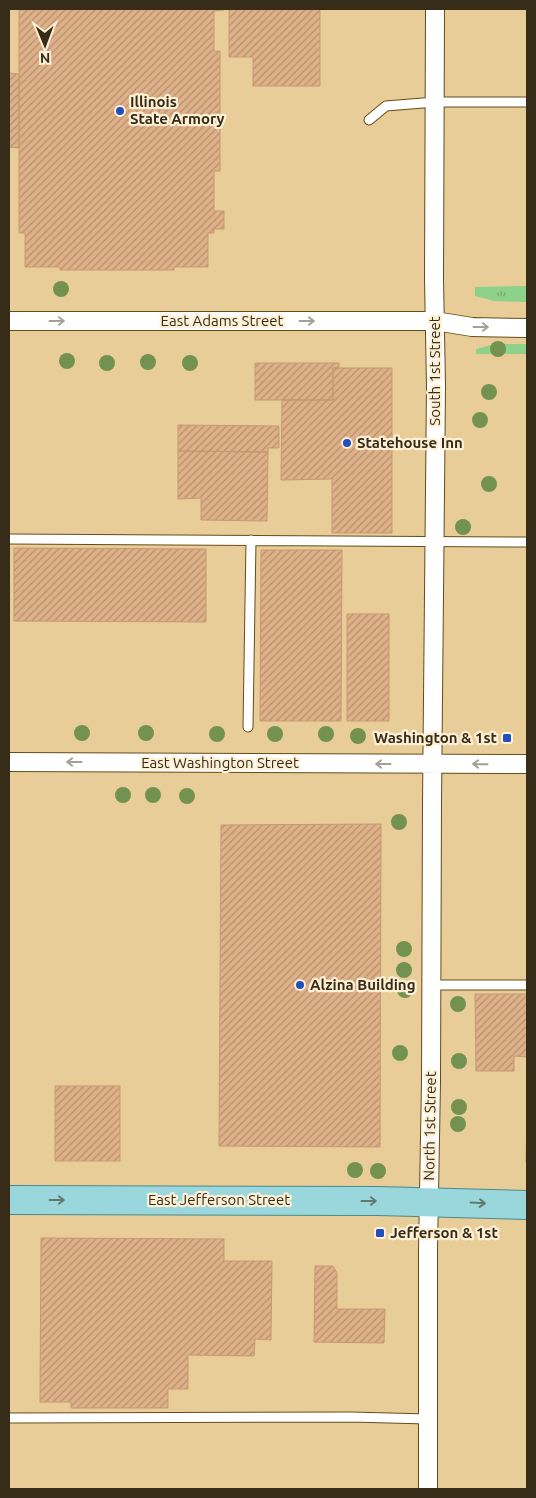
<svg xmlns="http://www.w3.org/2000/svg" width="536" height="1498" font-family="Ubuntu,sans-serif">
  <defs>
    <pattern id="grass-tufts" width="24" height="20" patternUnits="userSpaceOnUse" patternTransform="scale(1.25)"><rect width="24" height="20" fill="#8ed18a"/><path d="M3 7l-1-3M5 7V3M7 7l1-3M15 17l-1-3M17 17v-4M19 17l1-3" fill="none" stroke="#75aa70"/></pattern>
    <pattern id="building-hatch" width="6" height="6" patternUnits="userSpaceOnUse" patternTransform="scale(1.25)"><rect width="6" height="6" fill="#dfb189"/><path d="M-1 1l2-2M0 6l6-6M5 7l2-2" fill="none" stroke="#b6906f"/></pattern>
  </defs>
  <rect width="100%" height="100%" fill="#e9cd99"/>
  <!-- grass -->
  <path fill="url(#grass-tufts)" d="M 527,286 L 527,302 L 494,301 L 475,296 L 475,287 Z
    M 495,344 L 527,344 L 527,354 L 476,354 L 476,349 Z"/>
  <!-- building -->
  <path fill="url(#building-hatch)" stroke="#c59972" d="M 19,9 L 224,9 L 224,10 L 214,11 L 214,51 L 220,51 L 220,171 L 214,171 L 214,211 L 224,211 L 224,229 L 214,229 L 214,233 L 208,233 L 208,267 L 174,267 L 174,270 L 60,270 L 60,267 L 25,267 L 25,233 L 19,233 Z
    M 229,9 L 320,9 L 320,86 L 253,86 L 253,57 L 229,57 Z
    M 9,73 L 19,74 L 19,148 L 9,147 Z
    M 255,363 L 339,363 L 339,368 L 333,368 L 333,400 L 255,400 Z
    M 333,368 L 392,368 L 392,533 L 332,533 L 332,479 L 281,480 L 282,400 L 333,400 Z
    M 178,425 L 279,426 L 279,448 L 268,448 L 268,452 L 178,451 Z
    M 178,451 L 268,452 L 267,521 L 201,520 L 201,498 L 178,499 Z
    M 14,548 L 206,549 L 206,622 L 14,621 Z
    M 261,550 L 342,550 L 341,721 L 260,721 Z
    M 347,614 L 389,614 L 389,721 L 347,721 Z
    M 381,824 L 380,1147 L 219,1146 L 221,825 Z
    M 475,994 L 527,994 L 527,1057 L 514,1056 L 514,1071 L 476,1071 Z
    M 55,1086 L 120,1086 L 120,1161 L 55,1161 Z
    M 527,1111 L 527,1162 L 526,1162 Z
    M 41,1238 L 224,1239 L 224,1261 L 272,1261 L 271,1340 L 255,1339 L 254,1356 L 188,1355 L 188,1389 L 168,1389 L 168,1408 L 71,1408 L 71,1402 L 40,1402 Z
    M 315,1266 L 333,1266 L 337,1273 L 337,1309 L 385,1309 L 384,1343 L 314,1342 Z"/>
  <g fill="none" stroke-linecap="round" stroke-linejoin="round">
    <!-- lane casing -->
    <g stroke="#644c18" stroke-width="11">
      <path id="lane" d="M 369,120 L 386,106 L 435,102 L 527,102
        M 9,539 L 527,542
        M 248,727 L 251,540
        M 431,985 L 527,985
        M 9,1418 L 351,1417 L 428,1419"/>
    </g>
    <!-- street casing -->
    <g stroke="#644c18" stroke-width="20">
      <path id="street" d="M 9,321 L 435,321 L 472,327 L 527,328
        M 9,762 L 527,764
        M 428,1489 L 428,1250 L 431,1082 L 432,803 L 436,386 L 434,279 L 435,9"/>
    </g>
    <!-- primary casing -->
    <g stroke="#4a8a88" stroke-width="30">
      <path id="primary" d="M 9,1200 L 378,1201 L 527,1205"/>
    </g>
    <!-- lane -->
    <use href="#lane" stroke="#fff" stroke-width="9"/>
    <!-- street -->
    <use href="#street" stroke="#fff" stroke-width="18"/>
    <!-- primary -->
    <use href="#primary" stroke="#99d7dc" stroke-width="28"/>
  </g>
  <!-- trees -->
  <g fill="#739250">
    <circle cx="61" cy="289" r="8"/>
    <circle cx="498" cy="349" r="8"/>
    <circle cx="67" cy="361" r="8"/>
    <circle cx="148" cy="362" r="8"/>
    <circle cx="107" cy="363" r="8"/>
    <circle cx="190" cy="363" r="8"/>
    <circle cx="489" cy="392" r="8"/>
    <circle cx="480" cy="420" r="8"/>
    <circle cx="489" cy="484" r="8"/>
    <circle cx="463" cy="527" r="8"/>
    <circle cx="82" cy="733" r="8"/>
    <circle cx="146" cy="733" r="8"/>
    <circle cx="217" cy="734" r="8"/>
    <circle cx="275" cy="734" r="8"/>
    <circle cx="326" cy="734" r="8"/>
    <circle cx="358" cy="736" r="8"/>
    <circle cx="123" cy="795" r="8"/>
    <circle cx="153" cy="795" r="8"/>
    <circle cx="187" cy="796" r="8"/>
    <circle cx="399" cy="822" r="8"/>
    <circle cx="404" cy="949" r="8"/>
    <circle cx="404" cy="970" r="8"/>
    <circle cx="405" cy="990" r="8"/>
    <circle cx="458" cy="1004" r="8"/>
    <circle cx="400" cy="1053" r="8"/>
    <circle cx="459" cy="1061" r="8"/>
    <circle cx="459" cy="1107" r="8"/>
    <circle cx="458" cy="1124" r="8"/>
    <circle cx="355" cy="1170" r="8"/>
    <circle cx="378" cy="1171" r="8"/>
  </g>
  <!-- one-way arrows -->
  <defs><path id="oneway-shaft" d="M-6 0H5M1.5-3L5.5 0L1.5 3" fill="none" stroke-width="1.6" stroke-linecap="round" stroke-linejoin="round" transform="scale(1.25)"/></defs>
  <g stroke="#a5a097">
    <use href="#oneway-shaft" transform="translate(57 321)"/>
    <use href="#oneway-shaft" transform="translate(307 321)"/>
    <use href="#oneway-shaft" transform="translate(481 327)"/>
    <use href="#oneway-shaft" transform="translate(74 762) rotate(180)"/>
    <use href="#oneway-shaft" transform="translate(383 764) rotate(-180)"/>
    <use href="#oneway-shaft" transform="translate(480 764) rotate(-179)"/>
  </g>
  <g stroke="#637970">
    <use href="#oneway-shaft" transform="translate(57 1200)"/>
    <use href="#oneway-shaft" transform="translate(369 1201)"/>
    <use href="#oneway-shaft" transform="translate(478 1203) rotate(3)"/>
  </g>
  <!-- markers -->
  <g fill="#1f50bd" stroke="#fef0d6" stroke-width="2">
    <circle cx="120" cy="111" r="5"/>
    <circle cx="347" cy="443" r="5"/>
    <rect x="502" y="733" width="10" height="10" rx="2.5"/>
    <circle cx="300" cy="985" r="5"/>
    <rect x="375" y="1228" width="10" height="10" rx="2.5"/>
  </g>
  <g text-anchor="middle" stroke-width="4.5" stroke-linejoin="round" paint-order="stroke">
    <!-- poi labels -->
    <g font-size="15" font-weight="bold" fill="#372c17" stroke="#fef0d6" text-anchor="start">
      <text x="130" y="107">Illinois<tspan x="130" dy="17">State Armory</tspan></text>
      <text x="357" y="448">Statehouse Inn</text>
      <text x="497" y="743" text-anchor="end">Washington &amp; 1st</text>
      <text x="310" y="990">Alzina Building</text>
      <text x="390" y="1238">Jefferson &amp; 1st</text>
    </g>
    <!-- street labels -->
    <g font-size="15" fill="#372c17" stroke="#fef0d6">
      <text x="222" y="326">East Adams Street</text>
      <text transform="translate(435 371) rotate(-90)" y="5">South 1st Street</text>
      <text x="220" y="768">East Washington Street</text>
      <text transform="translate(430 1126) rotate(-89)" y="5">North 1st Street</text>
      <text x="219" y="1205">East Jefferson Street</text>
    </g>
  </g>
  <!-- border -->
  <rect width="536" height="1498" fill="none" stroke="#372c17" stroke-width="20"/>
  <!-- north arrow -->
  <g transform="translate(45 45) rotate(179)" stroke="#fef0d6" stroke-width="4" paint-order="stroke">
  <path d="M0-4L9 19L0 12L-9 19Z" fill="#372c17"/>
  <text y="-8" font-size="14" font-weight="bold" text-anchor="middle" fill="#372c17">N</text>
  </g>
</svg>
